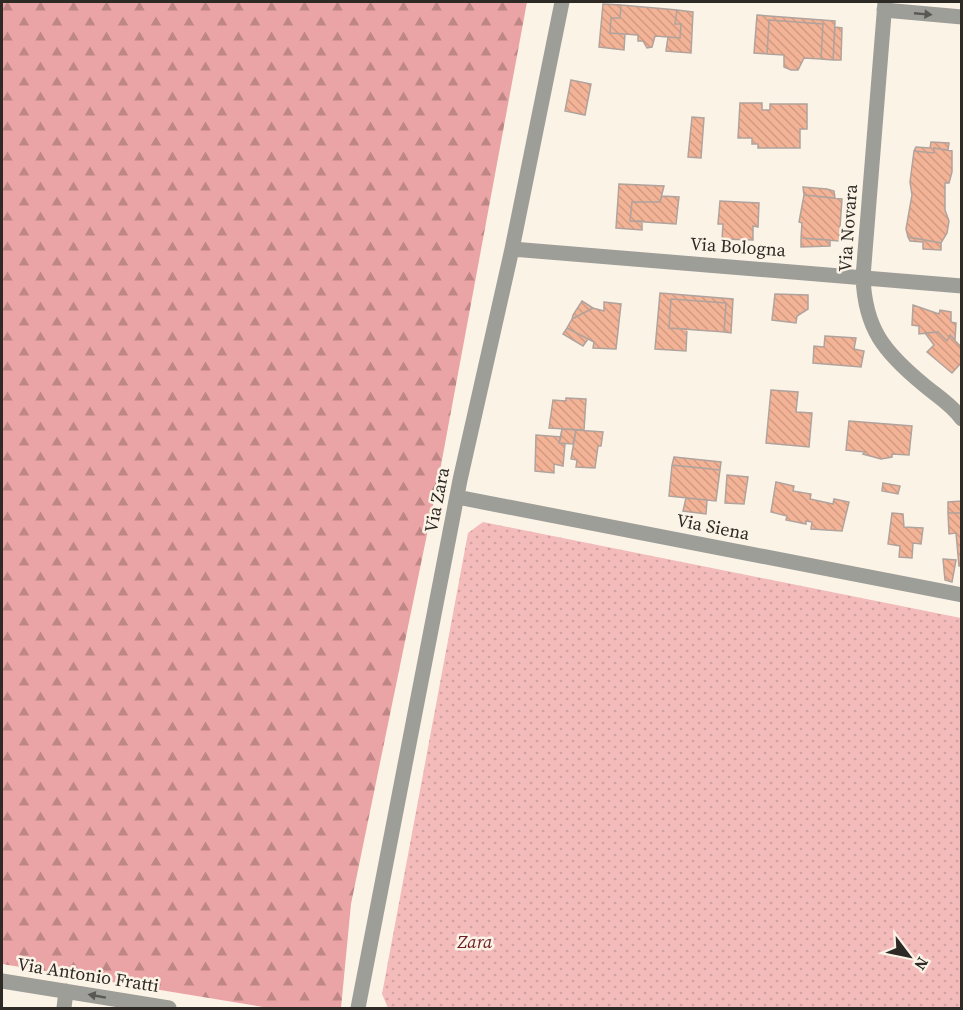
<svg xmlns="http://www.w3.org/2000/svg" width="963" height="1010" font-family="'Source Serif 4',serif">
  <defs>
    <pattern id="green-dots" width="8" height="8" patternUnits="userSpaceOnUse" patternTransform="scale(1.5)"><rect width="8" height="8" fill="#f4bbbb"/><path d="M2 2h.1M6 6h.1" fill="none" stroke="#d2a1a1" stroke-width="1.8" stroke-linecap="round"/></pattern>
    <pattern id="forest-firs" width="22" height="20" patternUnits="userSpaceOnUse" patternTransform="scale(1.5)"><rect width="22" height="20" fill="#eba4a5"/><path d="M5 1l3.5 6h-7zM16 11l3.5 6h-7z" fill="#bf8686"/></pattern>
    <pattern id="building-back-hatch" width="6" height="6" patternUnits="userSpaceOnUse" patternTransform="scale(1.5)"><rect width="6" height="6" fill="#f3b396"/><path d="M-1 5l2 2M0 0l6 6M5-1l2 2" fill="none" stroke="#d19a81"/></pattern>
  </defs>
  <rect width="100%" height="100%" fill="#fcf3e7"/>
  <!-- green -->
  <path fill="url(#green-dots)" d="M 483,522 L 961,618 L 961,1008 L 388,1008 L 382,994 L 468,533 Z"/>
  <!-- forest -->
  <path fill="url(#forest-firs)" d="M 2,2 L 527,2 L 439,476 L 351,904 L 341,1008 L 269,1008 L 2,964 Z"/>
  <!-- building -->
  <path fill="url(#building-back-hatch)" stroke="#b0a39d" stroke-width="1.5" d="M 603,4 L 621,5 L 620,18 L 611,18 L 610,33 L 625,34 L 624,50 L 599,47 Z
    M 621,5 L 677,10 L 675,24 L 681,24 L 680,38 L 655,36 L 652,47 L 647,48 L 643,41 L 638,41 L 638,35 L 610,33 L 611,18 L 620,18 Z
    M 677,10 L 693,12 L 691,53 L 666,51 L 668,37 L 680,38 L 681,24 L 675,24 Z
    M 757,15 L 835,21 L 833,60 L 821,59 L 823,24 L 769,20 L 767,54 L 754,53 Z
    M 769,20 L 823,24 L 821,59 L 804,58 L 798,70 L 791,70 L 784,67 L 784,55 L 767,54 Z
    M 835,27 L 842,28 L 841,60 L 833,60 Z
    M 571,80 L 591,84 L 585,115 L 565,111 Z
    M 740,103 L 762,103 L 762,110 L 770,110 L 770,104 L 807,104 L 807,129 L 800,129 L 800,148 L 758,148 L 758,144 L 752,144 L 752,138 L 738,138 Z
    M 692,117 L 704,118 L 701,158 L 688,157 Z
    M 931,142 L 949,143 L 948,150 L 934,148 L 934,153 L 914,151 L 916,147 L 930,148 Z
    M 934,148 L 952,151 L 952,172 L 949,183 L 945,183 L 945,210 L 949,221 L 947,233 L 941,243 L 908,237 L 906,229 L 912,195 L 910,182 L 914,151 L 934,153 Z
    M 619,184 L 664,186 L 660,202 L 632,202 L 630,221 L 642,221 L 642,230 L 616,228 Z
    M 803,187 L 827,189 L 834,191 L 835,198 L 804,195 Z
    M 804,195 L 842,199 L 839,241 L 801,238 L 802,223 L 799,222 Z
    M 662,196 L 679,197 L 676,224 L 630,221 L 632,202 L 660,202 Z
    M 720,201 L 759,203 L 758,227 L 753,226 L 753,240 L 722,239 L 723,224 L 718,224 Z
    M 908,237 L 941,243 L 941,250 L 923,249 L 923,242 L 910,241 Z
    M 801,238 L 830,240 L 830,246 L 801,247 Z
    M 660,293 L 733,299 L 731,333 L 724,332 L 726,303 L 671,299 L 669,328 L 687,329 L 686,351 L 655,349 Z
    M 775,294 L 808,295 L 808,309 L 797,316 L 796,323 L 772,320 Z
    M 671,299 L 726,303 L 724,332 L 669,328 Z
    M 582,301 L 593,308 L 572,319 L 573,315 Z
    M 604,302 L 621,304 L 616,349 L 593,348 L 594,342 L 567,328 L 572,319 L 593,308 L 604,311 Z
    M 913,305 L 939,314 L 940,310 L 951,312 L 951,322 L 956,323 L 955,340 L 950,335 L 947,341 L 938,332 L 919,334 L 919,326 L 912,325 Z
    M 567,328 L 588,339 L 583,346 L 563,334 Z
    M 938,332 L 947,341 L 950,335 L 962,348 L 962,362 L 952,373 L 927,352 L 934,345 L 925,333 Z
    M 825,336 L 856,338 L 854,349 L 864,351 L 861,367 L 813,363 L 814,346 L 824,347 Z
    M 771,390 L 798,392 L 796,412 L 812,413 L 809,447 L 766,443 Z
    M 566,398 L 586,399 L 584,430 L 549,428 L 553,400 L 566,401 Z
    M 849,421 L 912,426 L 909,455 L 892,454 L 892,457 L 881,459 L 863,454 L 865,452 L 846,450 Z
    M 562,429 L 576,430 L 573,444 L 559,443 Z
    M 576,430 L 603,432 L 601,446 L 598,446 L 595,468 L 576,467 L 577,460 L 571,459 Z
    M 536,435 L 561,437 L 559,443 L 565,444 L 563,466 L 554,464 L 554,473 L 535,471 Z
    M 674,457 L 721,462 L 720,470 L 672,465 Z
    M 672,465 L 720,470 L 716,501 L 669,496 Z
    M 727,475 L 748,477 L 744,504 L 725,503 Z
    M 776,482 L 794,486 L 793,491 L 811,494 L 810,499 L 833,504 L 834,499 L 849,502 L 842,531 L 811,529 L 812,522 L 806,521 L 806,524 L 786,520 L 787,516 L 771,512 Z
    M 883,483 L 900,486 L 898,494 L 882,491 Z
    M 686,498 L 707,500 L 706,514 L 683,511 Z
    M 962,501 L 962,513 L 948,513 L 948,502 Z
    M 892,513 L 903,514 L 904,527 L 923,528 L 921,544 L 913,543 L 912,558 L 899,557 L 900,546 L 888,544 Z
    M 948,513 L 962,513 L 962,566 L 959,566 L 956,533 L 949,534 Z
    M 943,559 L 956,560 L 952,582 L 945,580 Z"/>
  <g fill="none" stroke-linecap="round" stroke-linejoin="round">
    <!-- minor -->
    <path stroke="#9e9e98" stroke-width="15" d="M 885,2 L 863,277 C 865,329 884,352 924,385 C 937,396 951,404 962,419
      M 884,10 L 962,17
      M 512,249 L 962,286
      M 457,497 L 962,595
      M 2,981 L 169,1008
      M 64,1008 L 66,991
      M 358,1008 L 460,480 L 512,249 L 562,2"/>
  </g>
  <!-- one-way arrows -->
  <defs><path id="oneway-solid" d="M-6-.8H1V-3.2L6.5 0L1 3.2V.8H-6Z" transform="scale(1.5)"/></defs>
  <g fill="#5a5854">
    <use href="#oneway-solid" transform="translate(923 14) rotate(5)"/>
    <use href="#oneway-solid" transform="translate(97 996) rotate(-170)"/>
  </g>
  <g text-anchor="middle" stroke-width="5" stroke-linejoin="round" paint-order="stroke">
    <!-- street labels -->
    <g font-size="18" fill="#2d2a26" stroke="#fcf3e7">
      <text transform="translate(848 228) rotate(-86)" y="6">Via Novara</text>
      <text transform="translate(738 247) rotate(4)" y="6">Via Bologna</text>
      <text transform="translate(437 500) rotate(-79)" y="6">Via Zara</text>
      <text transform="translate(713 527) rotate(11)" y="6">Via Siena</text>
      <text transform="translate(88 975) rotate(9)" y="6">Via Antonio Fratti</text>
    </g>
    <!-- park labels -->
    <g font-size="18" font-style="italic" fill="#6e1c26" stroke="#fcf3e7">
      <text x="475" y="948">Zara</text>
    </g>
  </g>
  <!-- border -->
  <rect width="963" height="1010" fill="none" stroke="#2d2a26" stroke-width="6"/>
  <!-- north arrow -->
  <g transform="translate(909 956) rotate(122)" stroke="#fcf3e7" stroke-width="4.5" paint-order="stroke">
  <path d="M0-4.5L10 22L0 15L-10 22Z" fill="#2d2a26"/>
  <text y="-9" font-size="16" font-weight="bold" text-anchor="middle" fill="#2d2a26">N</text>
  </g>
</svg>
